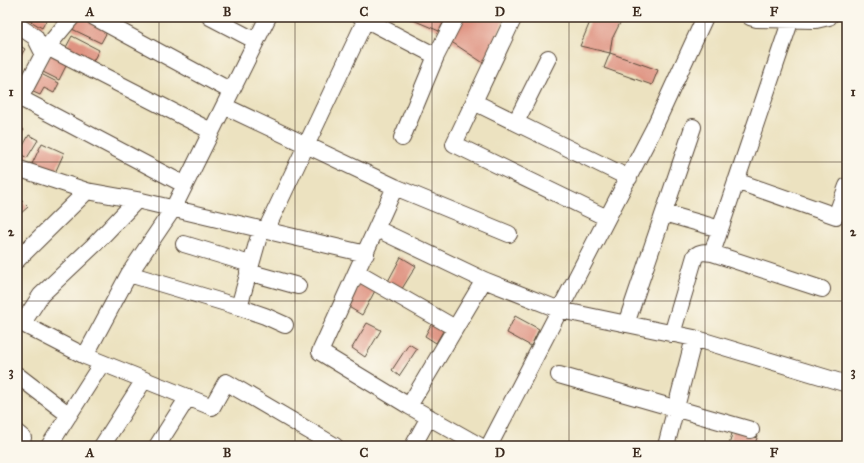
<svg xmlns="http://www.w3.org/2000/svg" width="864" height="463" font-family="'IM FELL Great Primer',serif">
  <rect width="100%" height="100%" fill="#fbf7ec"/>
  <filter id="ink" filterUnits="userSpaceOnUse"><feTurbulence type="fractalNoise" baseFrequency=".025" numOctaves="2"/><feDisplacementMap in="SourceGraphic" scale="8" xChannelSelector="R" yChannelSelector="G"/><feConvolveMatrix kernelMatrix="1 2 1 2 8 2 1 2 1" color-interpolation-filters="sRGB"/></filter>
  <filter id="wash" filterUnits="userSpaceOnUse"><feTurbulence type="fractalNoise" baseFrequency=".012" numOctaves="4" result="noise"/><feDisplacementMap in="SourceGraphic" scale="16" xChannelSelector="R" yChannelSelector="G"/><feGaussianBlur stdDeviation="0.9" result="paint"/><feColorMatrix in="noise" values="0 0 0 0 0 0 0 0 0 0 0 0 0 0 0 0 0 1.4 0 .05"/><feComposite in="paint" operator="in"/></filter>
  <g filter="url(#wash)">
    <rect width="100%" height="100%" fill="#ece2c0"/>
    <g id="blocks">
      <!-- building -->
      <path fill="#df9381" d="M 24,17 L 48,17 L 42,28 Z
        M 77,17 L 82,17 L 108,30 L 101,43 L 72,29 Z
        M 406,17 L 446,17 L 439,31 Z
        M 462,17 L 505,17 L 485,64 L 450,41 Z
        M 592,17 L 623,17 L 612,39 L 610,53 L 580,46 Z
        M 72,36 L 99,50 L 91,65 L 64,51 Z
        M 17,44 L 25,49 L 17,62 Z
        M 51,53 L 68,62 L 59,80 L 41,71 Z
        M 610,53 L 658,70 L 652,85 L 604,68 Z
        M 39,73 L 59,83 L 54,93 L 44,88 L 40,95 L 31,91 Z
        M 17,123 L 24,130 L 17,138 Z
        M 29,135 L 38,140 L 27,158 L 19,153 Z
        M 42,143 L 64,153 L 54,175 L 32,164 Z
        M 17,196 L 28,207 L 20,214 L 17,211 Z
        M 401,257 L 416,266 L 400,292 L 386,285 Z
        M 362,278 L 377,287 L 362,315 L 347,306 Z
        M 515,316 L 539,329 L 531,346 L 507,333 Z
        M 434,319 L 446,326 L 436,343 L 425,336 Z
        M 367,323 L 381,330 L 365,357 L 352,348 Z
        M 409,344 L 417,349 L 399,376 L 392,370 Z
        M 733,429 L 757,438 L 754,446 L 729,446 Z"/>
    </g>
  </g>
  <g filter="url(#ink)">
    <use href="#blocks" fill-opacity="0" stroke="#564636" stroke-width="1"/>
    <g fill="none" stroke-linecap="round" stroke-linejoin="round">
      <!-- minor casing -->
      <g stroke="#564636" stroke-width="18">
        <path id="minor" d="M 94,17 L 231,91
          M 210,17 L 256,41
          M 361,17 L 436,56
          M 514,17 L 454,144 L 607,218
          M 750,17 L 757,19 L 816,20 L 829,17
          M 17,25 L 35,37 L 43,53 L 47,47 L 211,131
          M 20,98 L 47,47 L 72,17
          M 17,101 L 20,98 L 185,185
          M 474,102 L 629,178
          M 224,106 L 395,187 L 509,234
          M 516,122 L 548,58
          M 402,138 L 436,56 L 456,17
          M 17,168 L 87,191 L 137,200 L 366,254
          M 736,181 L 836,216 L 847,186
          M 395,187 L 320,352 L 409,406 L 480,446
          M 664,213 L 720,229
          M 377,229 L 484,280 L 560,310 L 694,338 L 847,384
          M 266,230 L 367,17
          M 184,244 L 250,264
          M 712,253 L 791,19
          M 17,260 L 87,191
          M 248,272 L 298,286
          M 357,272 L 455,328
          M 129,274 L 239,307 L 261,229
          M 239,307 L 265,316 L 285,325
          M 17,321 L 85,356 L 212,407 L 226,382 L 335,446
          M 22,324 L 41,295 L 93,246 L 137,200
          M 626,324 L 693,127
          M 672,334 L 695,256 C 701,251 705,252 712,253 L 822,289
          M 85,356 L 129,274 L 173,209 L 268,17
          M 17,375 L 69,415
          M 559,375 L 751,430
          M 409,406 L 484,280
          M 17,433 L 23,438
          M 49,446 L 102,363
          M 102,446 L 144,380
          M 157,446 L 188,397
          M 413,446 L 429,417
          M 489,446 L 653,130 L 705,17
          M 666,446 L 694,338"/>
      </g>
      <!-- minor -->
      <use href="#minor" stroke="#fff" stroke-width="16"/>
    </g>
  </g>
  <!-- grid -->
  <path fill="none" stroke="#3b2a1e" stroke-width="1" stroke-opacity="0.55" d="M 159,17 L 159,446M 295,17 L 295,446M 432,17 L 432,446M 569,17 L 569,446M 705,17 L 705,446M 17,162 L 847,162M 17,301 L 847,301"/>
  <!-- margin -->
  <rect width="864" height="463" fill="none" stroke="#fbf7ec" stroke-width="44"/>
  <rect x="22" y="22" width="820" height="419" fill="none" stroke="#3b2a1e" stroke-width="1.5"/>
  <g font-size="13" text-anchor="middle" font-weight="bold" fill="#3b2a1e">
    <text x="90" y="16">A</text>
    <text x="227" y="16">B</text>
    <text x="364" y="16">C</text>
    <text x="500" y="16">D</text>
    <text x="637" y="16">E</text>
    <text x="774" y="16">F</text>
    <text x="11" y="96">1</text>
    <text x="853" y="96">1</text>
    <text x="11" y="236">2</text>
    <text x="853" y="236">2</text>
    <text x="11" y="376">3</text>
    <text x="853" y="376">3</text>
    <text x="90" y="457">A</text>
    <text x="227" y="457">B</text>
    <text x="364" y="457">C</text>
    <text x="500" y="457">D</text>
    <text x="637" y="457">E</text>
    <text x="774" y="457">F</text>
  </g>
</svg>
